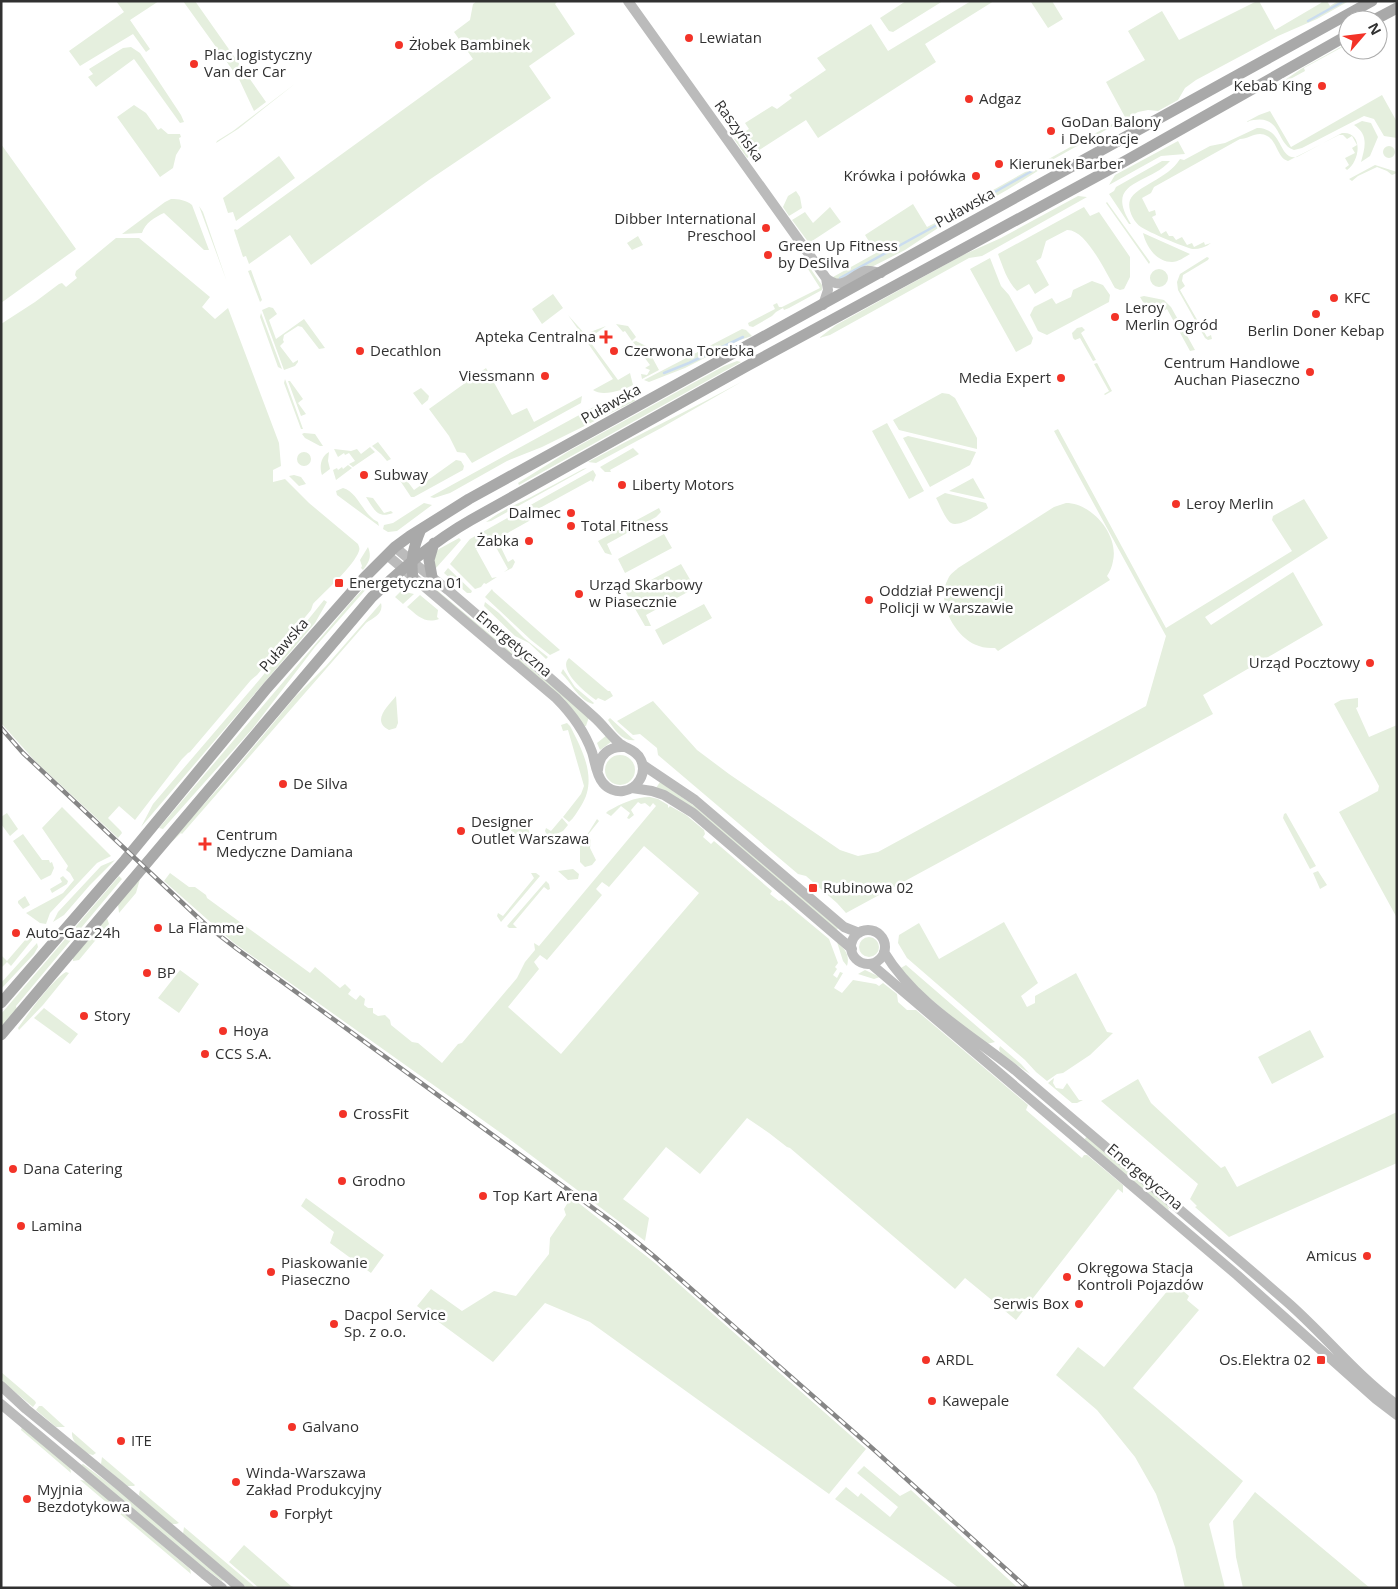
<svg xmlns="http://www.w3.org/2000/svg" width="1398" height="1589" font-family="'Open Sans',sans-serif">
  <rect width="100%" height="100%" fill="#fff"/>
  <!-- green -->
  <path fill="#e5efde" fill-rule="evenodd" d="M 116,1 L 159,1 L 130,20 L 150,49 L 146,52 L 133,34 L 80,66 L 69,51 L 124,12 Z
    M 183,1 L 195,1 L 266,102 L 254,111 L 239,79 Z
    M 477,1 L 558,1 L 555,4 L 575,34 L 529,66 L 551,98 L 429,180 L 311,265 L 290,235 L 249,264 L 246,256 L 243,257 L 234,230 L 235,229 L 237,230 L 473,59 L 454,32 L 470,20 L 473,4 Z
    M 906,1 L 943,1 L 893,32 L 889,31 L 880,18 Z
    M 971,1 L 994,1 L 925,44 L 936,62 L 818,138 L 806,120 L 747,158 L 734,139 L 749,129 L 745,123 L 772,106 L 777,109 L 792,98 L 789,95 L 826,70 L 817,58 L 871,24 L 888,51 Z
    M 1032,1 L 1052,1 L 1063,19 L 1048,28 L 1031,2 Z
    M 1257,1 L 1259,1 L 1275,30 L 1321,3 L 1322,1 L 1327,1 L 1330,6 L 1338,1 L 1349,1 L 1317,19 L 1278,36 L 1196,80 L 1185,88 L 1178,100 L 1158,111 L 1148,110 L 1138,112 L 1052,160 L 1052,162 L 1007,190 L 952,221 L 947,216 C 1006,182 1065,150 1125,117 L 1106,82 L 1145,60 L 1128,31 L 1162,11 L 1179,40 Z
    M 1348,43 L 1348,44 L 1304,68 L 1305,71 L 1272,89 L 1301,69 Z
    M 131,47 L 140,53 L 181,115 L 184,122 L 180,123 L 134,59 L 96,87 L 88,77 L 93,74 L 89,69 L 123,48 Z
    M 296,83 L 238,129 L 216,143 L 217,141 L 233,131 Z
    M 1382,95 L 1397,122 L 1397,138 L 1384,136 L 1374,119 L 1364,116 L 1302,148 L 1294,150 C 1275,145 1283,110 1246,122 L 1259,115 L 1270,111 L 1291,147 Z
    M 134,105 L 146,113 L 158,130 L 161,128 L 168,134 L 180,134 L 181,137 L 179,138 L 181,147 L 176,155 L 173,168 L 160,177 L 117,117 Z
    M 1362,121 L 1371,123 L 1378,137 L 1370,156 L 1361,162 C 1365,147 1369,135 1354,125 Z
    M 1257,128 C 1284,128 1278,161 1297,157 L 1342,133 C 1364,131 1360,162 1347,170 L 1345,168 L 1349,165 L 1345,158 L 1355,153 L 1352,148 L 1357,145 L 1352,136 L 1347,139 L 1343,135 L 1339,135 L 1288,161 C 1275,157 1278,135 1260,134 C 1253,134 1247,139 1240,139 L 1154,187 L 1151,193 L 1142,198 L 1149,212 L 1155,210 L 1156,215 L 1152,217 L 1161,234 L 1166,231 L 1169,236 L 1173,236 L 1176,240 L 1182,237 L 1187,245 L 1192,243 L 1194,247 L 1204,242 L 1205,245 L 1211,243 C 1206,247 1200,249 1193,249 C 1186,248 1148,232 1141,227 C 1133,222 1127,208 1130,200 C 1136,186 1168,179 1180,159 L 1184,160 L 1210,146 L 1225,143 Z
    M 1178,141 L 1185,154 L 1161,156 L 1109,185 L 1115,175 Z
    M 1,144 L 76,249 L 1,303 Z
    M1383 152a6 6 0 1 1 12 0a6 6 0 1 1-12 0Z
    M 279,156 L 295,178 L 236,221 L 233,212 L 228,213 L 223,198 Z
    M 1162,161 L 1170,161 C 1149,185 1103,180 1131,224 L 1129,224 L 1109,194 L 1114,191 L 1116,187 Z
    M 1375,165 L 1397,172 L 1397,173 L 1392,175 L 1387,171 L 1377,167 L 1358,176 L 1352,181 L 1349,179 Z
    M 796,191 L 800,197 L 802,208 L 789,216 L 783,207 L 788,196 Z
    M 1078,196 L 1087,197 L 982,256 L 969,258 L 830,335 L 819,338 L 836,325 L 963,255 L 1001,238 Z
    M 171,199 C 179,199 186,200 192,205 L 209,250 L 204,250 L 164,213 C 155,217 145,223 142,233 L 122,234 L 165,202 Z
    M 1107,202 L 1150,262 L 1149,264 L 1106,203 Z
    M 913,204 L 927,227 L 939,221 L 940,223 L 938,228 L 905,250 L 848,279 L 837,280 L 833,277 L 876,253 L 865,235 Z
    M 199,206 L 203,212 L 227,282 Z
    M 830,207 L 841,222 L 809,243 L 792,220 L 805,212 L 813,223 Z
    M 1084,207 L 1090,216 L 1099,212 L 1130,257 L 1130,277 L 1124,289 L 1120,290 L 1115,288 C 1106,273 1086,229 1067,230 L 1046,241 L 1041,258 L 1036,261 L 1049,285 L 1035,294 L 1029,284 L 1017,291 C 1007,281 1003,267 998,254 Z
    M 1143,233 L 1190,254 C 1185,257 1178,262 1172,262 C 1156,262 1146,246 1143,233 Z
    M 638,236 L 643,245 L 632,250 L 627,243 Z
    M 116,238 L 139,238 L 210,297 L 202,307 L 215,319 L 228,308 L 279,443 L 281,466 L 273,470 L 273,482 L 285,479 L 309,503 L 358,544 C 359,547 360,548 359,551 C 354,566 324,592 313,604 L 311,610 L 257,675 L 251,680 L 190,752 L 188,753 L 182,759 L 135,820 L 119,806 L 108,818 L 121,831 L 122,833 L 118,838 L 36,762 L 1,723 L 1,324 L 35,302 L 59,284 L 62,283 L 66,287 L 77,278 L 75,275 L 76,271 Z
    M 1207,257 L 1209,258 L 1208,260 L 1183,275 L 1182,281 L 1185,286 L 1180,290 L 1207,337 L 1211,335 L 1212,339 L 1208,340 L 1205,338 L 1178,290 L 1177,282 L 1180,274 Z
    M 990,258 L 1001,286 L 1009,295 L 1033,338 L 1031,344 L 1016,352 L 970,269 Z
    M 810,268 L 822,285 L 822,290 L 789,308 L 784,310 L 783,308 L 776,312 L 772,316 L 753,327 L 749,326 L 748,323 L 775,309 L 773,305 L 777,303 L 779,307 L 782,307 L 820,288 L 808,269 Z
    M1150 278a9 9 0 1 1 18 0a9 9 0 1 1-18 0Z
    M 251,270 L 262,300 L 260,302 L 248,271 Z
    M 1092,281 L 1103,285 L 1110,295 L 1109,302 L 1047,335 L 1038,331 L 1030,315 L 1034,307 L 1052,298 L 1056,304 L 1071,297 L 1073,290 Z
    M 553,294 L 563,308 L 542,324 L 532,309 Z
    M 1144,296 L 1164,300 L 1171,307 L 1195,350 L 1190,351 L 1167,309 L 1164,311 L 1153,308 L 1151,304 L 1146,307 L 1140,297 Z
    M 269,307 L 273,308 L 277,314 L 269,320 L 276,339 L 304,319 L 325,348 L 319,349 L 302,327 L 298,326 L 284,335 L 283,340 L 284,342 L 280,346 L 293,363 L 298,360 L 298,362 L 295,366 L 284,370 L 262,310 Z
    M 261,313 L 282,369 L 278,367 L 260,317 Z
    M 568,315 L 585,334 L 606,326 L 588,339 L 618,380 L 630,373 L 633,385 C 624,390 602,397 593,390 L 613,379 Z
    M 616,324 L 628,326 L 636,337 L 632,341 L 625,331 L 623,332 Z
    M 1082,327 L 1085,330 L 1081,333 L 1096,360 L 1093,361 L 1080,338 L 1075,340 L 1073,338 L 1072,333 L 1077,328 Z
    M 742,329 L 746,330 L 752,336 L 740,340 L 685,368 L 649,382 L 644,380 Z
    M 636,341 L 646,346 L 659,370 L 642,379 L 641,374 L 647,375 L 650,370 L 645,368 L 650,365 L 633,342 Z
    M 737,361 L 741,362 L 519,485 L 518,483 L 569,451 L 724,366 Z
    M 1097,363 L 1112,391 L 1105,395 L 1104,394 L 1109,391 L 1094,364 Z
    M 486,368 L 512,415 L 527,408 L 534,422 L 582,396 L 581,403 L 472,463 L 465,453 L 457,452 L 449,436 L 429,409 Z
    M 285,379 L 303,429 L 301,429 L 284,383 Z
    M 288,381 L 290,381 L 303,399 L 298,403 L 306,414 L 301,416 Z
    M 743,381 L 661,428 L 596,463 L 588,462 C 639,434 692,409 743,381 Z
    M 421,388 L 429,396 L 428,400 L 422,405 L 413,393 Z
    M 942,393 L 949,394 L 955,398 L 977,438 L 977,449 L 899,430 L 893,420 Z
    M 633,396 L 635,401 L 542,447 L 507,461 L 450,493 L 434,498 L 430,497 L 601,403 Z
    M 887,423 L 924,491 L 909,499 L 872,431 Z
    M 1058,429 L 1166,628 L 1292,551 L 1272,520 L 1273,516 L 1304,499 L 1328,538 L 1205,617 L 1211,625 L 1293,572 L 1323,625 L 1203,695 L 1213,714 L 846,913 L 837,903 L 806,876 L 798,874 L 658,755 L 657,748 L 640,734 L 633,735 L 617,721 L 653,701 L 697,750 L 729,774 L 840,850 L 858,856 L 878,852 L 1146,706 L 1166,636 L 1054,431 Z
    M 304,433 L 315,434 L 323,446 L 320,446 L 305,438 L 302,434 Z
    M 908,436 L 976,452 L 970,465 L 930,487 L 903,438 Z
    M 378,442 L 391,459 L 387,461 L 381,454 L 372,446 Z
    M 370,447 L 375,452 L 353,467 L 349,464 L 355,461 L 349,453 L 345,455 L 344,453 L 338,457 L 334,449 L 351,451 L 357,449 L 361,454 Z
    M 633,448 L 639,454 L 610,470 L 611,472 L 605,472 L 600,467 Z
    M297 459a7 7 0 1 1 14 0a7 7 0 1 1-14 0Z
    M 329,452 L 328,461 L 330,469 L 322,475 C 319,467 321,456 329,452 Z
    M 456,460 L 461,461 L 464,466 L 463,470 L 414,497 L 411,497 L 397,476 L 401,473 L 414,490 Z
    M 348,465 L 352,468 L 336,480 L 333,470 L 337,468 L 338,470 L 342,467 L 343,469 Z
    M 587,468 L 491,521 L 486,522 C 502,510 513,506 531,497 C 548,488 566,478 583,469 Z
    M 593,470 L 596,475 L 593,482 L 591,480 L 538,509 L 539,511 L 529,521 L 497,539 L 508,562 L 513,559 L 515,562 L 512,568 L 504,572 L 508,569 L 492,540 L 476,549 L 492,578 L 497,577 L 486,584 L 484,583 L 481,587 L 475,589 L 450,564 L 470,539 Z
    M 294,475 L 301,477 L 306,484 L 299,486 L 289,476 Z
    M 973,478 L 985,499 L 949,491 Z
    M 343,488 C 358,492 363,515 378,522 L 379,526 L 337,495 L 336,491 Z
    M 945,493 L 986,503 L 988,508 C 981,513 959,528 951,523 C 945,519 940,505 936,498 Z
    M 366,497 L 373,498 L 384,513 L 391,511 L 393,513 C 377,519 374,509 366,497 Z
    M 424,503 L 432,505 L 397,531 L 388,532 L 383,529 L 384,525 L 393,523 Z
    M 1066,503 C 1092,503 1119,535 1113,561 C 1112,567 1110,571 1107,576 L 1110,580 L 998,651 L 995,648 C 990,648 984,648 979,646 C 956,639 935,602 948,579 C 950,574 955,571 958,568 L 1054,507 Z
    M 659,508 L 661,512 L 656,517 L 607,544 L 612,555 L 605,553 L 598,541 Z
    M 664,534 L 672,548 L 625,573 L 618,559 Z
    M 459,538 L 461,540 L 436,568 L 434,565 L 435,553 L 439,549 Z
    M 368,547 C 372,557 369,562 363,570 L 361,568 L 362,566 L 360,560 Z
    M 681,564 L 695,588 L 646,615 L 651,626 L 645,626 L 623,588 L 626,580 L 632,590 Z
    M 448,568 L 472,591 L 471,593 L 467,593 L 444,573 Z
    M 366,586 L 368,587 L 315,647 L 253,728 L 163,829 L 159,828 L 352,601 Z
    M 432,586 L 589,717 L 586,726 L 584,726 L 573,710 L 564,699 L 431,588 Z
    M 492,589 L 493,591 L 560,650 L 550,655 L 531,640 L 485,597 Z
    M 401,591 L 414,594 L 403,604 L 395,597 Z
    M 420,595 L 438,610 L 437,617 L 439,619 C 425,624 418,616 407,607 Z
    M 324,600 L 327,602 L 315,623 L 141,827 L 153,804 L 260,679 Z
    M 485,602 L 499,613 L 524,638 L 548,657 L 546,659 L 529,643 L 515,636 L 484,606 Z
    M 381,603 C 384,614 373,618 366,623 L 182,834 L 181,833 L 153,860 L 225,781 L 295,697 L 326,666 Z
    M 704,604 L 712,618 L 663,645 L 655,630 Z
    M 569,658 L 608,691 L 610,691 L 613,696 L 605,701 L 598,698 L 596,700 C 585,693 557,669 569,658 Z
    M 563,669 L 575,687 L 594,703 L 593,704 C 577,699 572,683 561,673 Z
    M 396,696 L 398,723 L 396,728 L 389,730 C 371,721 388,706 396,696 Z
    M 1358,698 L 1358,707 L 1356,708 L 1369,737 L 1397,725 L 1397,918 L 1339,812 L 1378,791 L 1379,786 L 1334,704 L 1341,700 Z
    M 610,718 L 633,739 L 635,740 C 622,742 615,730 608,720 Z
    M 567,723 L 570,726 C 583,751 598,780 581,806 C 577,812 574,818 569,822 L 563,817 L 581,794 L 584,786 L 568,730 L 563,731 L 561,725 Z
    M 607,735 L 611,742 L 600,750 L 597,743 Z
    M605 770a15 15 0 1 1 30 0a15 15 0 1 1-30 0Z
    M 660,782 L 696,807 L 838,928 L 837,930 L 656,788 Z
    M 650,797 L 658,799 L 668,805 L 668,808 L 670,806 L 686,815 L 704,830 L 705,834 L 703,837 L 711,844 L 714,841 L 772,891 L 770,894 L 779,901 L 782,900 L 829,939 L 838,963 L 835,967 L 837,969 L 833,975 L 837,978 L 840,972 L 843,973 L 834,988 L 842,993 L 853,980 L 876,984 L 879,986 L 883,983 L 897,994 L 898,1002 L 907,1010 L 916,1010 L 1028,1105 L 1026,1110 L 1082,1158 L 1084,1155 L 1087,1155 L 1123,1185 L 1123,1193 L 1118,1189 L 1016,1320 L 965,1278 L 955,1289 L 790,1148 L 787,1147 L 769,1133 L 747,1118 L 700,1174 L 666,1147 L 623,1199 L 649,1218 L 645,1241 L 512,1141 L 234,943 L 164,881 L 170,873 L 189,887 L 195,887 L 206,895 L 207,898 L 310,973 L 315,967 L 340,988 L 345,984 L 351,990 L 348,994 L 356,1000 L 360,995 L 365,999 L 364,1005 L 368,1008 L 373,1008 L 373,1013 L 378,1016 L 385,1015 L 390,1020 L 391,1025 L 412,1042 L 418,1043 L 442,1063 L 458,1044 L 462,1043 L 517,978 L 525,962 L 535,950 L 534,943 L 539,946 L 656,806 L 653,803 L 650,807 L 645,803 L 641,804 L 638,802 L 631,810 L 634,815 L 629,819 L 627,818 L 630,813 L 621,806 L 611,816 L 606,813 L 608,811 C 621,804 634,797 650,797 ZM 644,846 L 699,893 L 561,1054 L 508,1007 L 539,969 L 534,962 L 540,955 L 547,960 L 602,895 L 596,889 L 602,882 L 609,887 Z
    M 62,807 L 111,856 L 97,863 L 50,913 L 46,924 L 40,923 L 26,913 L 63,893 L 74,880 L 70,873 L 66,870 L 68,866 L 42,828 Z
    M 7,813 L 18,829 L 10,836 L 1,824 L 1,817 Z
    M 1286,813 L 1316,866 L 1310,869 L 1283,818 L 1284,814 Z
    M 562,818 L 568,825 L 563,831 L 554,835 L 549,833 L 547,835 L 545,831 L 546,828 L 551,831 Z
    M 597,819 L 599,821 L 587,836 L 591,840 L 590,848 L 596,860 L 592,865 L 585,867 L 580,862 L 580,846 Z
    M 518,822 L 526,822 L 531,837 L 526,844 L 508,828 L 518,828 Z
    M 23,834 L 42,860 L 49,860 L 50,863 L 52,862 L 54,868 L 51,875 L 41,880 L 13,841 Z
    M 115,860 L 90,885 L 64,915 L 53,922 L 58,912 L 101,866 Z
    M 573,869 L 579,874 L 578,879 L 568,880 L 558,871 Z
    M 1318,871 L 1327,885 L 1320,889 L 1313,873 Z
    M 531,873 L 536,873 L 540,876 L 501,922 L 497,916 L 498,913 L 503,916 L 534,878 Z
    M 63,876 L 68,881 L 67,884 L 52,893 L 50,889 L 62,882 L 60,878 Z
    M 119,876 L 122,879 L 16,1006 L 17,1011 L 1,1029 L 1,1014 Z
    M 140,879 L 136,893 L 119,913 L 118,904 Z
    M 546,881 L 549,884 L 550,889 L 548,890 L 544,887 L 513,924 L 517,928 L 509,928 L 507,926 Z
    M 25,896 L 30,905 L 23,909 L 18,903 L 18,901 Z
    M 107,918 L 109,924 L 79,960 L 73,961 L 73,958 Z
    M 1004,922 L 1038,983 L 1021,996 L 1027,1007 L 1035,1003 L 1035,996 L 1076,973 L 1107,1032 L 1113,1033 L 1090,1055 L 1063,1073 L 1057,1074 L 1047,1081 L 1036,1072 L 1025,1060 L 907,958 L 898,943 L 899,935 L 919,923 L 939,959 Z
    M 34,931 L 37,934 L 11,966 L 7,962 L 1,968 L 1,955 L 7,961 L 32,932 Z
    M859 947a10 10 0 1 1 20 0a10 10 0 1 1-20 0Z
    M 837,942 C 845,949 850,955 847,966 L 843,961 Z
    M 37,943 L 38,947 L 34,954 L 1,989 L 1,983 Z
    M 906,965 L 995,1042 L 987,1044 L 977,1038 L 913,984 L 899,969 Z
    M 180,970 L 199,984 L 179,1013 L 158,998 Z
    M 865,970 L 880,977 L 874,979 L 858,974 Z
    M 66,972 L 69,973 L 43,1005 L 19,1030 L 18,1028 C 27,1015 53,979 66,972 Z
    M 44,1008 L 78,1034 L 70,1044 L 34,1018 Z
    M 1310,1030 L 1324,1057 L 1272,1084 L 1258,1057 Z
    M 1000,1046 L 1021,1064 L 1030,1074 L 1001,1054 L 999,1049 Z
    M 1054,1078 L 1053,1083 L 1056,1088 L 1063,1089 L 1067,1083 L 1079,1100 L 1083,1100 L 1077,1103 L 1072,1103 L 1048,1083 Z
    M 1138,1079 L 1151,1103 L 1221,1168 L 1225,1166 L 1237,1187 L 1397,1112 L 1397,1163 L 1229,1237 L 1195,1207 L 1197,1206 L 1190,1199 L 1198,1184 L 1101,1101 Z
    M 1087,1136 L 1166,1203 L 1169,1209 L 1168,1210 L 1084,1140 Z
    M 571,1197 L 655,1263 L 866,1449 L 829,1494 L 590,1322 L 545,1303 L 493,1362 L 417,1306 L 431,1289 L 462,1311 L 494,1291 L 516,1296 L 549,1254 L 550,1238 L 566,1215 L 564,1209 Z
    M 306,1198 L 384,1255 L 371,1273 L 330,1243 L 334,1232 L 301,1206 Z
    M 1174,1283 L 1189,1296 L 1187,1300 L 1199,1310 L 1133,1388 L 1243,1481 L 1209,1524 L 1225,1588 L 1185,1588 L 1175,1547 L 1156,1494 L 1135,1457 L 1097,1410 L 1056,1375 L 1078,1347 L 1104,1367 Z
    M 1,1372 L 35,1401 L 36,1403 L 33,1407 L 3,1382 Z
    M 39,1406 L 42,1406 L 65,1427 L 56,1427 L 36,1410 Z
    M 22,1427 L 70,1467 L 71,1473 L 21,1430 Z
    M 72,1432 L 96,1453 L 93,1455 C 83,1453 71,1442 72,1432 Z
    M 102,1457 L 135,1485 L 134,1486 L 127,1486 L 101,1464 Z
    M 83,1464 L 130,1499 L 224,1579 L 222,1581 L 188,1556 L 81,1465 Z
    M 864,1466 L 900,1496 L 911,1490 L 1018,1588 L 959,1588 L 835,1499 L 846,1487 L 858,1497 L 861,1493 L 890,1517 L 898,1507 L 857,1473 Z
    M 80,1480 L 87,1481 L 190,1569 L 191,1574 Z
    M 140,1490 L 179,1523 L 176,1524 L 171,1524 L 140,1498 L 139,1494 Z
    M 1255,1492 L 1370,1588 L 1243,1588 L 1236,1557 L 1233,1521 Z
    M 184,1527 L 256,1588 L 247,1588 L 183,1534 Z
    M 244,1545 L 291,1586 L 296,1588 L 259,1588 L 229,1562 Z"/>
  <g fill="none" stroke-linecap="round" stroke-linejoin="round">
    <!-- stream -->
    <path stroke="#cadcef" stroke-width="2.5" d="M 1308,21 L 1344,1
      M 949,218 L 1032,171
      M 840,278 L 937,225
      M 664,373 L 689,363 L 743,337"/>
    <!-- secondary -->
    <path stroke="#bbb" stroke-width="10" d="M 628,1 L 826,278 L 828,290 L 823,305
      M 826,278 C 843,292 850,276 865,271 C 870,270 876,272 881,273
      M 387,555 L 556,698 C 572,714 584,730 592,752 C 595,761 596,775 603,783 C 608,789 616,792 623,791 C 638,789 647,773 641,760 C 636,749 625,749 618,742 C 609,734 603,725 594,717 C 546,674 497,632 448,590 C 430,576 412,562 395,547
      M 643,765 L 695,800 L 844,927 L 859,933
      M 598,770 C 599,755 609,746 624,747
      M 632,788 L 652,791 L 664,795 L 693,813 L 852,949
      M851 947a17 17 0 1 1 34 0a17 17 0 1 1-34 0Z
      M 884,952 C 915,1003 970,1034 1015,1070 C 1105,1147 1197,1223 1286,1301 C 1324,1334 1356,1375 1397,1405
      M 871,964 L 1237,1275 L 1376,1399 L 1397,1415
      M 1,1386 L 26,1409 L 120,1486 L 240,1588
      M 1,1404 L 204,1574 L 222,1588"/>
    <!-- primary -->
    <path stroke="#a9a9a9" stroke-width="11" d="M 1374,20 L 1397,8
      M 432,577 L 429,560 L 434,543
      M 413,578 C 410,559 414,546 421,529
      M 1,1003 L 125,860 L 267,688 L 365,577 L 395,547 L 410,536 L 469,499 L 1372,1
      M 1,1035 L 372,597 C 403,568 434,541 471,520 L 747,366 L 1127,160 L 1348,35"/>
    <!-- rail casing -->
    <g stroke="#868686" stroke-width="4.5">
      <path id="rail" d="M 1,728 L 23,753 L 206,925 L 237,949 L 615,1224 L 655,1257 L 872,1448 L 1027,1588"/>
    </g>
    <!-- rail -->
    <use href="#rail" stroke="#fff" stroke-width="2.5" stroke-dasharray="8" stroke-linecap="butt"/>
  </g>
  <!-- markers -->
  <g fill="#f33328" stroke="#fff" stroke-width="2">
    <circle cx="689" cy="38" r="5"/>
    <circle cx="399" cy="45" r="5"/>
    <circle cx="194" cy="64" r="5"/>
    <circle cx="1322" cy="86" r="5"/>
    <circle cx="969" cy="99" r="5"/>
    <circle cx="1051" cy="131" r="5"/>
    <circle cx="999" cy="164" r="5"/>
    <circle cx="976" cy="176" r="5"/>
    <circle cx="766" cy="228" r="5"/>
    <circle cx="768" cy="255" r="5"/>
    <circle cx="1334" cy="298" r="5"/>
    <circle cx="1316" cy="314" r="5"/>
    <circle cx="1115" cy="317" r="5"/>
    <path d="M603.5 329.5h5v5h5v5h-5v5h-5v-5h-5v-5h5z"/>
    <circle cx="360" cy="351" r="5"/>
    <circle cx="614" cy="351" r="5"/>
    <circle cx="1310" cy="372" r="5"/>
    <circle cx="545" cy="376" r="5"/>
    <circle cx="1061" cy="378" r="5"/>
    <circle cx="364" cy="475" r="5"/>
    <circle cx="622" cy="485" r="5"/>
    <circle cx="1176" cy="504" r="5"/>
    <circle cx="571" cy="513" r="5"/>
    <circle cx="571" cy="526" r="5"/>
    <circle cx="529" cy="541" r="5"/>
    <rect x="334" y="578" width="10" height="10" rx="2.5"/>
    <circle cx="579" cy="594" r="5"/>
    <circle cx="869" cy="600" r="5"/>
    <circle cx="1370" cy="663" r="5"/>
    <circle cx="283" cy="784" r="5"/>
    <circle cx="461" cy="831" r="5"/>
    <path d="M202.5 836.5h5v5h5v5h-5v5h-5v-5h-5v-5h5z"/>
    <rect x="808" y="883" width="10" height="10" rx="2.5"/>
    <circle cx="158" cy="928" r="5"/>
    <circle cx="16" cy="933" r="5"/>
    <circle cx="147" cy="973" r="5"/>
    <circle cx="84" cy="1016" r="5"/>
    <circle cx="223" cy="1031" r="5"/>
    <circle cx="205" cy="1054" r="5"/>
    <circle cx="343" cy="1114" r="5"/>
    <circle cx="13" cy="1169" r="5"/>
    <circle cx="342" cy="1181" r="5"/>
    <circle cx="483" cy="1196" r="5"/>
    <circle cx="21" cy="1226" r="5"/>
    <circle cx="1367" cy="1256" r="5"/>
    <circle cx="271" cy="1272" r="5"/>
    <circle cx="1067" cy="1277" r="5"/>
    <circle cx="1079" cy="1304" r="5"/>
    <circle cx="334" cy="1324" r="5"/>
    <circle cx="926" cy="1360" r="5"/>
    <rect x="1316" y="1355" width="10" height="10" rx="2.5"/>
    <circle cx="932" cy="1401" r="5"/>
    <circle cx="292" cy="1427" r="5"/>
    <circle cx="121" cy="1441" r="5"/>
    <circle cx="236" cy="1482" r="5"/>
    <circle cx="27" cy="1499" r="5"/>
    <circle cx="274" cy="1514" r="5"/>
  </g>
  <g text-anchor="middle" stroke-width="5" stroke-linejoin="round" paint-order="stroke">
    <!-- poi labels -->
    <g font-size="15" fill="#313131" stroke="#fff" text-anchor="start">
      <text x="699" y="43">Lewiatan</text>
      <text x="409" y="50">Żłobek Bambinek</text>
      <text x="204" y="60">Plac logistyczny<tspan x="204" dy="17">Van der Car</tspan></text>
      <text x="1312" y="91" text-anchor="end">Kebab King</text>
      <text x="979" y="104">Adgaz</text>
      <text x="1061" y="127">GoDan Balony<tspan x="1061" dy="17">i Dekoracje</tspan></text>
      <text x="1009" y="169">Kierunek Barber</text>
      <text x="966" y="181" text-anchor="end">Krówka i połówka</text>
      <text x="756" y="224" text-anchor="end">Dibber International<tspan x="756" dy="17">Preschool</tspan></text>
      <text x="778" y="251">Green Up Fitness<tspan x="778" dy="17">by DeSilva</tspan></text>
      <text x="1344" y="303">KFC</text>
      <text x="1125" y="313">Leroy<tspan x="1125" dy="17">Merlin Ogród</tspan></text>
      <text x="1316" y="336" text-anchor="middle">Berlin Doner Kebap</text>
      <text x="596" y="342" text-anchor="end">Apteka Centralna</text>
      <text x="370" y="356">Decathlon</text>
      <text x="624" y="356">Czerwona Torebka</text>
      <text x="1300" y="368" text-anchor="end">Centrum Handlowe<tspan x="1300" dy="17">Auchan Piaseczno</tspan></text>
      <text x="535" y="381" text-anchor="end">Viessmann</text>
      <text x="1051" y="383" text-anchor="end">Media Expert</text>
      <text x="374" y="480">Subway</text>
      <text x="632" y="490">Liberty Motors</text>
      <text x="1186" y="509">Leroy Merlin</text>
      <text x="561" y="518" text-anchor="end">Dalmec</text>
      <text x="581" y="531">Total Fitness</text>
      <text x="519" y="546" text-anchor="end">Żabka</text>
      <text x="349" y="588">Energetyczna 01</text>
      <text x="589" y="590">Urząd Skarbowy<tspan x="589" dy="17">w Piasecznie</tspan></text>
      <text x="879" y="596">Oddział Prewencji<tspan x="879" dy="17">Policji w Warszawie</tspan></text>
      <text x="1360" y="668" text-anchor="end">Urząd Pocztowy</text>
      <text x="293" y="789">De Silva</text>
      <text x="471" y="827">Designer<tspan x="471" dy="17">Outlet Warszawa</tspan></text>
      <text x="216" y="840">Centrum<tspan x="216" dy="17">Medyczne Damiana</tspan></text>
      <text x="823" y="893">Rubinowa 02</text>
      <text x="168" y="933">La Flamme</text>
      <text x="26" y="938">Auto-Gaz 24h</text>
      <text x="157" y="978">BP</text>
      <text x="94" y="1021">Story</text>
      <text x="233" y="1036">Hoya</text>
      <text x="215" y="1059">CCS S.A.</text>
      <text x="353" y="1119">CrossFit</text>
      <text x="23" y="1174">Dana Catering</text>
      <text x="352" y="1186">Grodno</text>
      <text x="493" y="1201">Top Kart Arena</text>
      <text x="31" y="1231">Lamina</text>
      <text x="1357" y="1261" text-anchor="end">Amicus</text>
      <text x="281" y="1268">Piaskowanie<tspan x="281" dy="17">Piaseczno</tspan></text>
      <text x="1077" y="1273">Okręgowa Stacja<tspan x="1077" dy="17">Kontroli Pojazdów</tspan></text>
      <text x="1069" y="1309" text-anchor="end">Serwis Box</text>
      <text x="344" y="1320">Dacpol Service<tspan x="344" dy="17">Sp. z o.o.</tspan></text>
      <text x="936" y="1365">ARDL</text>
      <text x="1311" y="1365" text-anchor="end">Os.Elektra 02</text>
      <text x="942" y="1406">Kawepale</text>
      <text x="302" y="1432">Galvano</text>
      <text x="131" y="1446">ITE</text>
      <text x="246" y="1478">Winda-Warszawa<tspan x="246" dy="17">Zakład Produkcyjny</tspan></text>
      <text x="37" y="1495">Myjnia<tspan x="37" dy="17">Bezdotykowa</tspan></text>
      <text x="284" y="1519">Forpłyt</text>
    </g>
    <!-- street labels -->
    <g font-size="15" fill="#313131" stroke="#fff">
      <text transform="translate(739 131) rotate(54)" y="5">Raszyńska</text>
      <text transform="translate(965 208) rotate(-29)" y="5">Puławska</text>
      <text transform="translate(611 404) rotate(-29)" y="5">Puławska</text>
      <text transform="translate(514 644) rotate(40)" y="5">Energetyczna</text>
      <text transform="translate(284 645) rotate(-49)" y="5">Puławska</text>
      <text transform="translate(1145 1177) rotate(40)" y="5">Energetyczna</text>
    </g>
  </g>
  <!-- border -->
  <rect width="1398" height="1589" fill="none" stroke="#313131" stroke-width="5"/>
  <!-- north arrow -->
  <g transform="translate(1363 35) rotate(62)"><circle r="24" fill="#ffffff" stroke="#adadad"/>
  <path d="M0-4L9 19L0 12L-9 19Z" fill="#f33328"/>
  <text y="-8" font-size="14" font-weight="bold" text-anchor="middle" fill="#313131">N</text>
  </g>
</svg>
